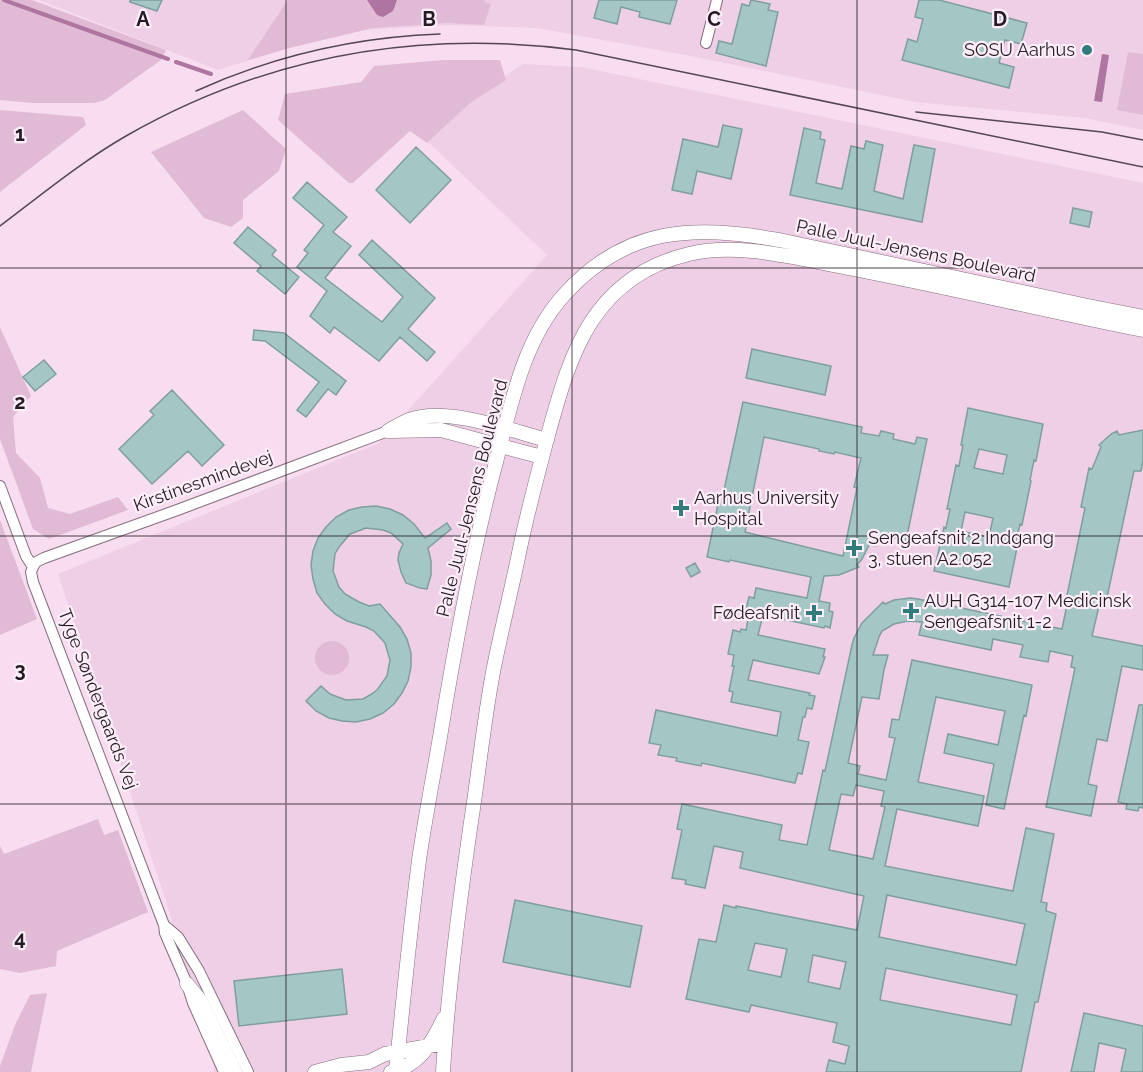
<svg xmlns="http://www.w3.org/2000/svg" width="1143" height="1072" font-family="Raleway,sans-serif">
  <rect width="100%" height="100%" fill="#f7ddef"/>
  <!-- built -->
  <path fill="#efcfe6" d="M 39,0 L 1143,0 L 1143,130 L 1085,118 L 915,102 L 686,55 L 537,28 L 449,25 L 364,30 L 289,48 L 218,70 Z
    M 523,64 L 581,67 L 1143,183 L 1143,1072 L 214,1072 L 214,1067 L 166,901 L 58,574 L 379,443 L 547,255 L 427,141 L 471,99 Z"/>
  <!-- green -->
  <path fill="#e1bad6" d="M 0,0 L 32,0 L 166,50 L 161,60 L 105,100 L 94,103 L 33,103 L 0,100 Z
    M 288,0 L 485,0 L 485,2 L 491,4 L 484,25 L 448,23 L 373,28 L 289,48 L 248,60 Z
    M 1128,52 L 1143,54 L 1143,115 L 1117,110 Z
    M 443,60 L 500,60 L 506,80 L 471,102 L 427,143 L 410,131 L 353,183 L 349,183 L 278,120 L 285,94 L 361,82 L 374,66 Z
    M 0,110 L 83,117 L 86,125 L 0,192 Z
    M 243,110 L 286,149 L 279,171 L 243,200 L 243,218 L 231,227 L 204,218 L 151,152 Z
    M 0,327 L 31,396 L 13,417 L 16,453 L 40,478 L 48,508 L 70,514 L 118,497 L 128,510 L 49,539 L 33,529 L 0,439 Z
    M 0,520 L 37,619 L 0,635 Z
    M315 658a17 17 0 1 1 34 0a17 17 0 1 1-34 0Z
    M 98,819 L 104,835 L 118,830 L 148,912 L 57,951 L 56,966 L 20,973 L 0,969 L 0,846 L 4,854 Z
    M 47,993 L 31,1072 L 0,1072 L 0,1066 L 15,1025 L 30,995 Z"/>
  <!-- water -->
  <path fill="#ad759f" d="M 367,0 L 397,0 L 393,11 L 383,17 L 377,15 Z
    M 1102,54 L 1109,55 L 1102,102 L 1094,101 Z"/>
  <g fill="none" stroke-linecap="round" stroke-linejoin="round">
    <!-- stream -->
    <path stroke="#ad759f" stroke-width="4" d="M 4,0 L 168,59
      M 176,62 L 211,74"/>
  </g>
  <!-- building -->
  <path fill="#a4c6c5" stroke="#7e9f9e" stroke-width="1.5" fill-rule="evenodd" d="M 130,0 L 162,0 L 157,11 L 130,2 Z
    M 599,0 L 677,0 L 670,24 L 639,17 L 640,12 L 621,7 L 617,24 L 594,18 Z
    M 751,0 L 770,4 L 768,10 L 778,12 L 766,66 L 716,53 L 719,41 L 732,44 L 742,4 L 749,6 Z
    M 919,0 L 939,0 L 1027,23 L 1021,44 L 1005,40 L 999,63 L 1014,67 L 1009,88 L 902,60 L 908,39 L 917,42 L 923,19 L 915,17 Z
    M 723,125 L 742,129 L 731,179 L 697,171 L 692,194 L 672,190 L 683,139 L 718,147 Z
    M 804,128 L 821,132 L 820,139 L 825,140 L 816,183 L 842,189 L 851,146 L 864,149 L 866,141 L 883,145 L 874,191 L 903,199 L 914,145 L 935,149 L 922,222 L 790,195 Z
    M 416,147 L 451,180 L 410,223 L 376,190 Z
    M 307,182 L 347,217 L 333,232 L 351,246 L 325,278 L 382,322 L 403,297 L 359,255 L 372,240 L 435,298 L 408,329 L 435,352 L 427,361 L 400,337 L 379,361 L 334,327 L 330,333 L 310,316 L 327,291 L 297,267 L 308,253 L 304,250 L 324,225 L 293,198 Z
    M 1073,208 L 1092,212 L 1089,227 L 1070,223 Z
    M 248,227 L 276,250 L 272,255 L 299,277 L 285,294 L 257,271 L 261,266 L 234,243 Z
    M 254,330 L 284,333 L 346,381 L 336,395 L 328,389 L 306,417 L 297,410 L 319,382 L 265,341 L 253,340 Z
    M 752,349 L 831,366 L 825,395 L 746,378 Z
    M 44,360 L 56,374 L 35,391 L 23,377 Z
    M 172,390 L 224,445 L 202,466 L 188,451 L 152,484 L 119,449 L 154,415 L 150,411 Z
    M 743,402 L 862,427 L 861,433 L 879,436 L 881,431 L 894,434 L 893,439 L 915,444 L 917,437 L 927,439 L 906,541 L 879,535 L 876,546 L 869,545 L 862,559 L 857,565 L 859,567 L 839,575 L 824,576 L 819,601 L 830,603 L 829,611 L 833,612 L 830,628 L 825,626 L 824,628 L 763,615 L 758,635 L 825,649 L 823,657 L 825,657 L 819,674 L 753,660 L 748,680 L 810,693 L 809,695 L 815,696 L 812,709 L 807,708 L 805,717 L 803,717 L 798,740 L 809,742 L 802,774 L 798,773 L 795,783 L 702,763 L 701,766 L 676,761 L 677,758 L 658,755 L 661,745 L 649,743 L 656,710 L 777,736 L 781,712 L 731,702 L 733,692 L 729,691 L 734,666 L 732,666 L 734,655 L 728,654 L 733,630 L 740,632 L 741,629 L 746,630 L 750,610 L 746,609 L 749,597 L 754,598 L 756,588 L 807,598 L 811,577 L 730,560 L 729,562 L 707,557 L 718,504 L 721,504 ZM 764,437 L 819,449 L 819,451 L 834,454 L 835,452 L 861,458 L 854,487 L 857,488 L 843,556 L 745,532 Z
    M 968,408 L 1043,424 L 1036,461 L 1034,460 L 1030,480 L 1031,481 L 1022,525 L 1020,524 L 1016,543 L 1018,543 L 1009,587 L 934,571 L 944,527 L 946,528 L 950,509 L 947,509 L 956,465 L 959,466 L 963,445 L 961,445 ZM 979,449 L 1007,455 L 1003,474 L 974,468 ZM 965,512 L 993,518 L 989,537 L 961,531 Z
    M 1143,430 L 1143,460 L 1141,471 L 1134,471 L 1105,607 L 1099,606 L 1092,636 L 1143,646 L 1143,670 L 1122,666 L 1107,741 L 1097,739 L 1088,784 L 1097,786 L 1091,816 L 1046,807 L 1075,668 L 1071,667 L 1073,656 L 1050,651 L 1048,662 L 1020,657 L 1023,645 L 993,639 L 991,650 L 919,635 L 922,622 L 908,621 L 894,624 L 882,631 L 879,637 L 873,655 L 888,655 L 884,670 L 879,699 L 862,697 L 848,763 L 860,766 L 858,774 L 886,780 L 895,738 L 889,737 L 892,719 L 899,720 L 912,660 L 1032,685 L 1026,716 L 1024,715 L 1004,809 L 986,805 L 994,764 L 944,753 L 948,734 L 998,745 L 1005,711 L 936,697 L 918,782 L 984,796 L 978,826 L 897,809 L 885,866 L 1013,891 L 1026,828 L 1054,834 L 1041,902 L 1047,903 L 1046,911 L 1056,914 L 1038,1002 L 1035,1002 L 1021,1072 L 826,1072 L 829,1060 L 845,1064 L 849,1046 L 833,1042 L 837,1023 L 751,1005 L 749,1012 L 686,999 L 699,939 L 716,942 L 724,905 L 736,908 L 736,906 L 857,930 L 864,896 L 740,868 L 743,852 L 714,846 L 705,888 L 685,884 L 686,880 L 672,878 L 682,830 L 677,829 L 682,804 L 782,825 L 779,840 L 807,845 L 823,770 L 825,771 L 852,645 L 854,638 L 862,623 L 883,602 L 885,604 L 894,600 L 910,598 L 918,599 L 1062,629 L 1068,600 L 1066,600 L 1085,508 L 1081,507 L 1089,468 L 1092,469 L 1101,447 L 1099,445 L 1111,434 L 1117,431 L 1119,435 ZM 856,785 L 884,791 L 881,806 L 885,807 L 873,859 L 829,850 L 841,794 L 853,796 ZM 887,895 L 1025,924 L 1016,965 L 879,937 ZM 755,943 L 787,949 L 781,977 L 748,970 ZM 813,955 L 846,962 L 840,989 L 808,982 ZM 886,968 L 1017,995 L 1011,1025 L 880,1000 Z
    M 376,506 L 390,509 L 403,515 L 414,524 L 425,538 L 447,523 L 451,529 L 428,548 L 431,561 L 431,575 L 427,589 L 420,588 L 406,583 L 401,572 L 398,560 L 399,553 L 403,544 L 391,533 L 383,530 L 366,528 L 350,534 L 339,547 L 335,554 L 333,571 L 339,587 L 345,594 L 359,602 L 369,606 L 380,604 L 400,627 L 407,639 L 411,653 L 411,667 L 408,681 L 402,693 L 394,704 L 383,713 L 370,719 L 356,722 L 342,721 L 329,718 L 316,711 L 306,701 L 321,686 L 330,694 L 346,700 L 363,699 L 370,695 L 377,690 L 387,676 L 390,660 L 385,643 L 374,631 L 366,627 L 347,621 L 335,614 L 325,604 L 317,593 L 313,579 L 311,565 L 313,551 L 318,538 L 326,527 L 336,517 L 349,510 L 362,507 Z
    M 695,563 L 700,572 L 691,577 L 686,568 Z
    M 1139,705 L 1143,705 L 1143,808 L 1139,807 L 1138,811 L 1126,809 L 1127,804 L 1118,802 Z
    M 515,900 L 642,926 L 630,987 L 503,962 Z
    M 342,969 L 347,1014 L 239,1026 L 234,981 Z
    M 1084,1013 L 1143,1026 L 1143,1072 L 1121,1072 L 1126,1049 L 1099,1043 L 1094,1072 L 1071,1072 Z"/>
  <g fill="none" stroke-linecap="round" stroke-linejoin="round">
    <!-- minor casing -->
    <g stroke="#846d7e" stroke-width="12">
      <path id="minor" d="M 706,43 L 717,0
        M 0,486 L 26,556 L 33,567 L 31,572 L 33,582 L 164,925 L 165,933 L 187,984 L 193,1003 L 224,1072
        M 33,567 L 36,562 L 44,558 L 180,509 L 388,431
        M 164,925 L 178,937 L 199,971 L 248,1072"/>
    </g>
    <!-- tertiary casing -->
    <g stroke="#846d7e" stroke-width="15">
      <path id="tertiary" d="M 388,431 C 395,427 402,423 409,420 C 447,406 509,430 547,440
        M 390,431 L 441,430 L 542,457
        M 187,984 L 200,1000 L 235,1072
        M 315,1072 L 341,1065 L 369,1062 L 385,1054 L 445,1043
        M 391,1072 C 420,1065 432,1043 444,1018
        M 396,1072 C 403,1001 410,931 419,860 C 425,819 433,778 440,737 C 455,645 472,552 496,462 C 511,405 523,340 564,295 C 626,226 693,225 779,240 L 1088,306 L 1143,317
        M 443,1072 C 448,988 459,905 471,822 C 479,771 484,718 494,667 C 502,627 512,588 520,548 C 528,510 538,473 548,435 C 559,396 569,357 591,322 C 615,285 647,264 689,254 C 737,242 795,258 844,267 C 944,286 1043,310 1143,330"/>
    </g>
    <!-- minor -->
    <use href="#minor" stroke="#fff" stroke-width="10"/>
    <!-- tertiary -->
    <use href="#tertiary" stroke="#fff" stroke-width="14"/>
    <!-- tram -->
    <path stroke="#544751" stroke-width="1.5" d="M 196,91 C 273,56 357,37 440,34
      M 916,112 L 1102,132 L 1143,140
      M 0,226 C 41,195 81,162 126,136 C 266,56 416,29 576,50 L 1143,167"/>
  </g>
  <!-- grid -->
  <path fill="none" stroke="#251c23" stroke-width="1.5" stroke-opacity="0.55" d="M 286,0 L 286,1072M 572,0 L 572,1072M 857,0 L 857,1072M 0,268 L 1143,268M 0,536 L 1143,536M 0,804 L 1143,804"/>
  <!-- markers -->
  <g fill="#327b7b" stroke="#fdeef9" stroke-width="2">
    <circle cx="1087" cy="50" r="6"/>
    <path d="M678 499h6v6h6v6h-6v6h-6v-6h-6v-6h6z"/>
    <path d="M851 539h6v6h6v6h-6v6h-6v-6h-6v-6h6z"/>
    <path d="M908 602h6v6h6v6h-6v6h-6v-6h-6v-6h6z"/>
    <path d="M811 604h6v6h6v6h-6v6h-6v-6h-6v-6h6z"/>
  </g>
  <g text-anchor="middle" stroke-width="4.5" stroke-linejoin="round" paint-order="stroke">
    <!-- poi labels -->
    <g font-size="18" fill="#251c23" stroke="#fdeef9" text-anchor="start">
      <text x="1075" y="56" text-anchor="end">SOSU Aarhus</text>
      <text x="694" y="504">Aarhus University<tspan x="694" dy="21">Hospital</tspan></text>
      <text x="868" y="544">Sengeafsnit 2 Indgang<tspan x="868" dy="21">3, stuen A2.052</tspan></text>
      <text x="924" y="607">AUH G314-107 Medicinsk<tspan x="924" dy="21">Sengeafsnit 1-2</tspan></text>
      <text x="800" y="619" text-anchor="end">Fødeafsnit</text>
    </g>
    <!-- street labels -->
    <g font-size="18" fill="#251c23" stroke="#fdeef9">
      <text transform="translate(916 251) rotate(12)" y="6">Palle Juul-Jensens Boulevard</text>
      <text transform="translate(203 481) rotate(-20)" y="6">Kirstinesmindevej</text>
      <text transform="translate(472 498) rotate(-76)" y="6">Palle Juul-Jensens Boulevard</text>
      <text transform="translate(98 699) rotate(69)" y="6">Tyge Søndergaards Vej</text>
    </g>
  </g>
  <g font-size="20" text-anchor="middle" font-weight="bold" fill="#251c23" stroke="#fdeef9" stroke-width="4.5" stroke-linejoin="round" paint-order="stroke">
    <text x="143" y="26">A</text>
    <text x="429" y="26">B</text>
    <text x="714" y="26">C</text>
    <text x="1000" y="26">D</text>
    <text x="20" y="141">1</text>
    <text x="20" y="409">2</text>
    <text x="20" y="677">3</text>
    <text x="20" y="945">4</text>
  </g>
</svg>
